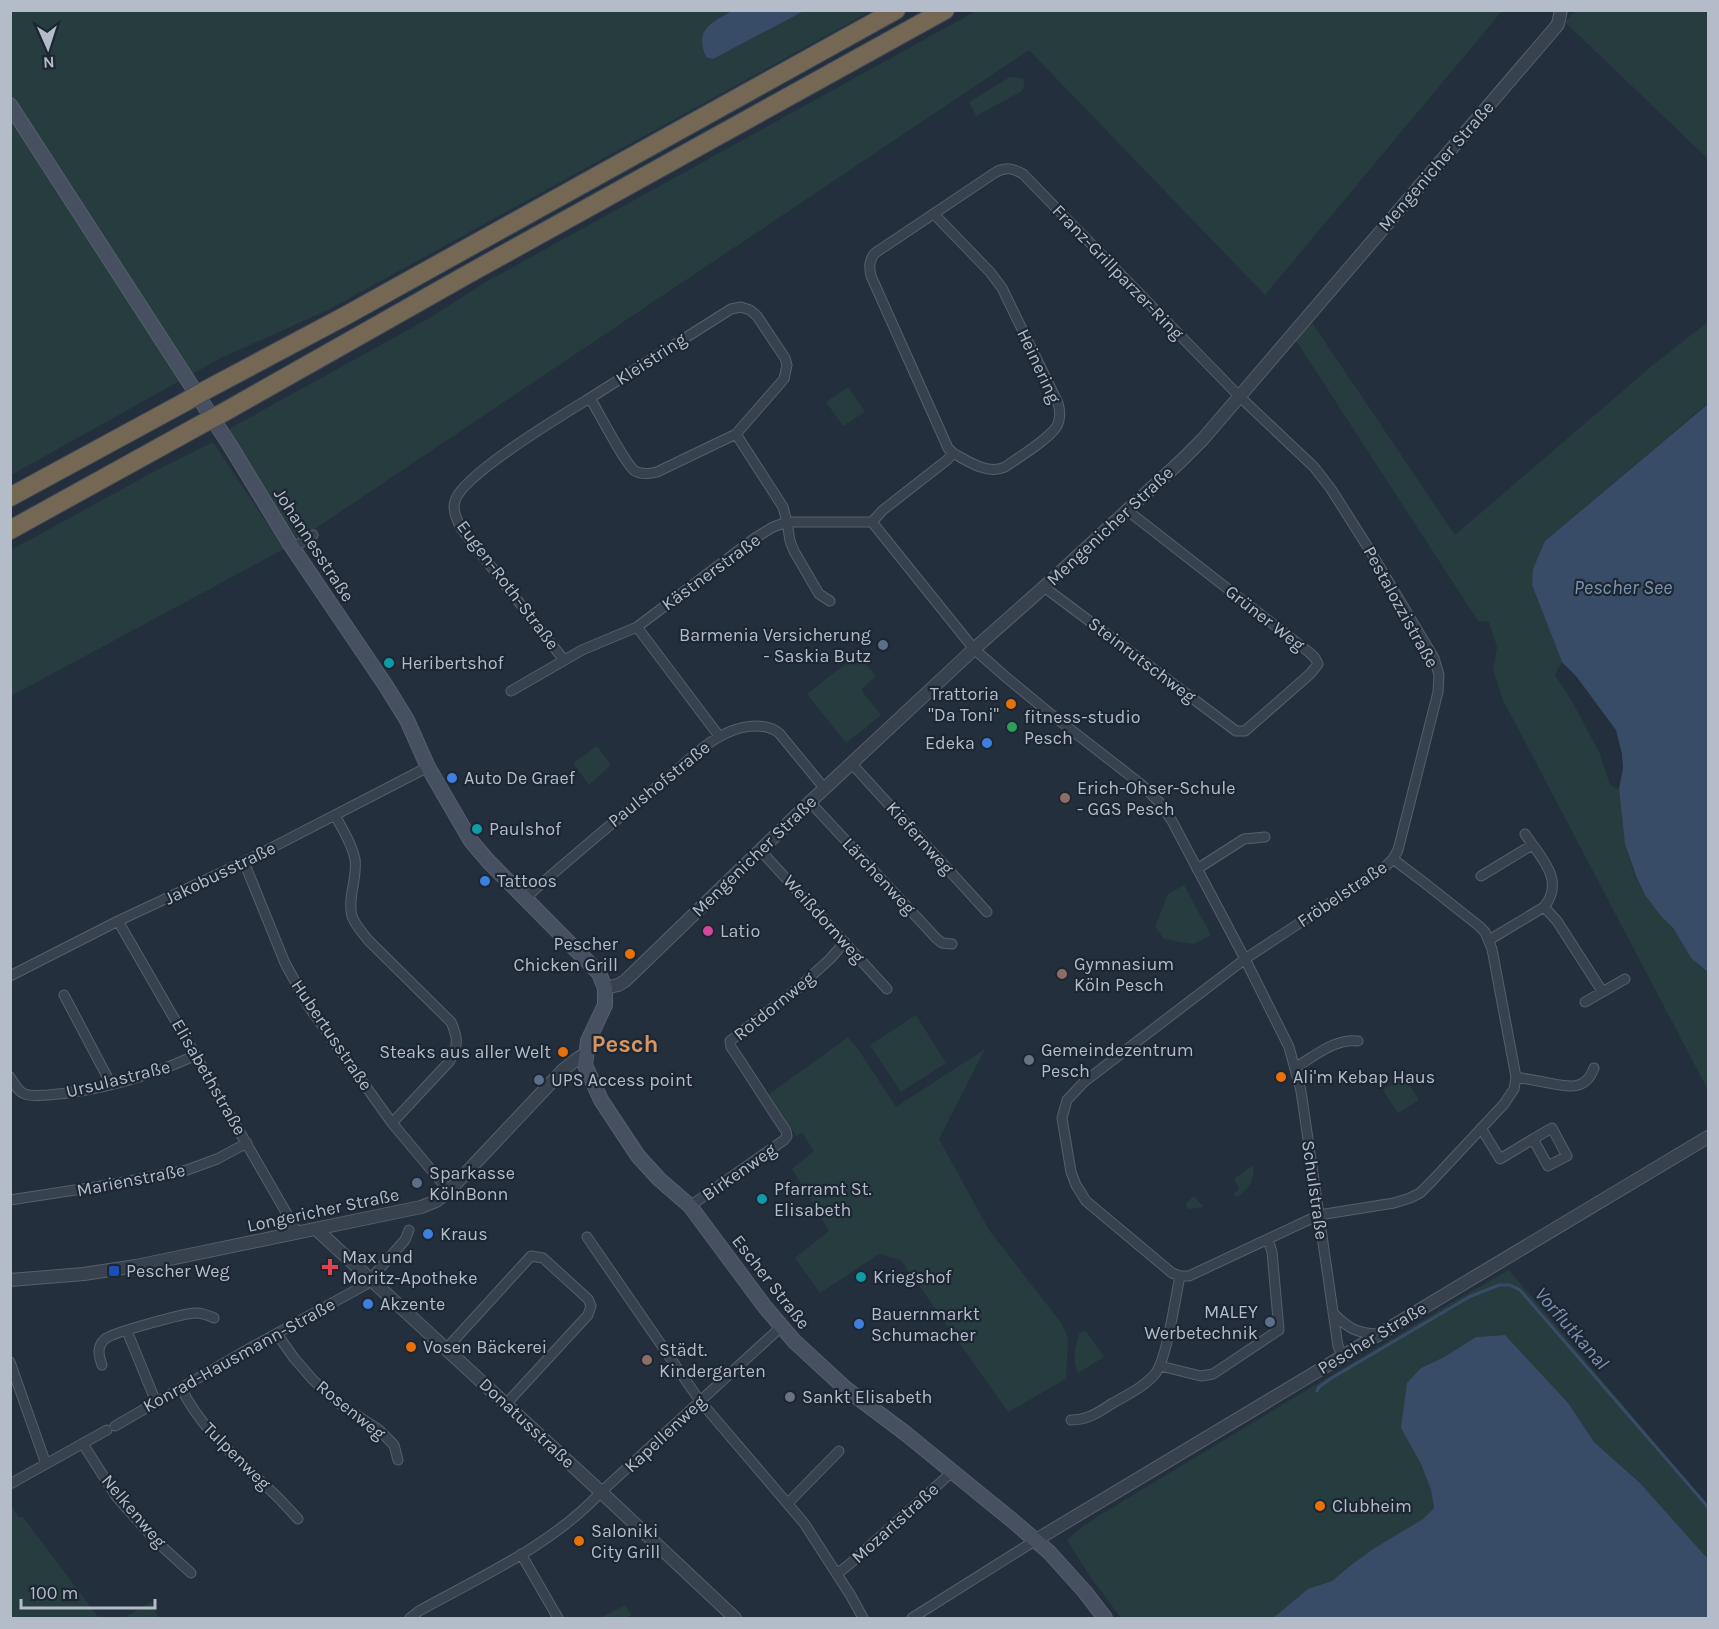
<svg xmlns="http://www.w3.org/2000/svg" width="1719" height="1629" font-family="Karla,sans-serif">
  <rect width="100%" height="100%" fill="#242f3e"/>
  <!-- green -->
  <path fill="#263c3f" d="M 10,11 L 734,11 L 711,23 L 713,59 L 804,11 L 871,11 L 328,310 L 221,358 L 11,475 Z
    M 976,11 L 1502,11 L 1265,295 L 1029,50 L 298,540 L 227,430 L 426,320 L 486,282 Z
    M 1575,11 L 1708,11 L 1708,159 L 1565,22 Z
    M 1010,77 C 1022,77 1028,78 1022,91 L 976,116 L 969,102 Z
    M 1311,321 L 1455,535 L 1654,364 L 1708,322 L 1708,403 L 1545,541 L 1532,585 L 1562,662 L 1555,675 L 1573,703 L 1600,754 L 1610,785 L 1619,789 C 1623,826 1625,865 1647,897 C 1655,908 1665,918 1673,929 C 1685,945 1691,961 1708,972 L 1708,1090 L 1503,700 L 1493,670 L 1497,647 L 1489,622 L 1478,621 L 1295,339 Z
    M 848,387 L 865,412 L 843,426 L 826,402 Z
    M 213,442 L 284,549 L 11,696 L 11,550 L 157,470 Z
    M 857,655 L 876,676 L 861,690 L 881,715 L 846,743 L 807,694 Z
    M 597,746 L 611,765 L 589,785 L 573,763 Z
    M 1184,885 L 1211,935 L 1193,944 L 1164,939 L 1155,927 L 1168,894 Z
    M 916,1015 L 946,1063 L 901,1092 L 870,1045 Z
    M 848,1037 L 858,1049 L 896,1107 L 985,1049 L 939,1139 L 989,1230 L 1062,1324 L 1068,1338 L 1066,1379 L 1008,1412 L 901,1260 L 879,1254 L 820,1293 L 795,1258 L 829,1231 L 792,1169 L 814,1151 L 802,1133 L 796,1136 L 768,1095 Z
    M 1404,1077 L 1419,1100 L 1398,1113 L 1383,1090 Z
    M 1253,1165 C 1255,1180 1249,1190 1236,1197 L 1234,1193 L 1238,1191 L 1239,1188 L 1234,1179 Z
    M 1194,1196 L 1204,1207 L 1190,1209 L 1187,1208 L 1186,1203 Z
    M 1509,1270 L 1708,1506 L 1708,1559 L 1640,1483 L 1594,1442 L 1569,1404 L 1504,1335 L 1476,1337 L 1444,1357 L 1421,1368 L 1413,1447 L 1421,1464 L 1431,1490 L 1434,1508 L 1423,1519 L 1373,1549 L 1351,1565 L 1332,1581 L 1308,1589 L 1273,1618 L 1121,1618 L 1089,1575 L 1067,1540 L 1082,1527 L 1100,1515 L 1451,1303 Z
    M 1086,1331 L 1104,1357 L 1078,1373 C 1071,1359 1076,1348 1079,1333 Z
    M 11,1505 L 19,1517 L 23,1517 L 99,1618 L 11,1618 Z
    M 151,1602 L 159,1618 L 124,1618 Z
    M 625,1605 L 631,1615 L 625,1618 L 600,1618 Z"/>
  <!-- water -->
  <path fill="#394c67" d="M 734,10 L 804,10 L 804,11 L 713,59 L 706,57 C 694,29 712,22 734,10 Z
    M 1708,404 L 1708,403 L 1708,972 L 1692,959 L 1673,928 L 1661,916 L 1645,895 L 1636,876 L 1625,844 L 1619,789 L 1623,768 L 1622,754 L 1616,730 L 1576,676 L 1562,662 L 1532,585 L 1533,569 L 1545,541 Z
    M 1505,1335 L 1569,1404 L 1594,1442 L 1640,1483 L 1708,1559 L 1708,1618 L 1273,1618 L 1308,1589 L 1332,1581 L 1351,1565 L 1373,1549 L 1423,1519 L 1434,1508 L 1431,1490 L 1421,1464 L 1401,1428 L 1407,1383 L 1421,1368 L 1444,1357 L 1476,1337 Z"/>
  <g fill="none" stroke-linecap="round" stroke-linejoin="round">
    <!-- stream -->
    <path stroke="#394c67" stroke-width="3" d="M 1317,1391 L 1319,1387 L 1330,1379 L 1469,1297 L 1499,1285 L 1510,1285 L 1520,1290 L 1708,1507"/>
    <!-- minor casing -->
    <g stroke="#565f6c" stroke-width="11">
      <path id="minor" d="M 934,214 L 990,272 L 1002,288 L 1058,403 C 1060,410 1061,418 1057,426 C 1048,440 1019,457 1005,467 C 988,475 969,462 953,453 L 947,460 L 883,510 L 872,522 L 974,649 L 1007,678 L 1047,711 L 1142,785 L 1160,803 L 1172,821 L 1245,959 L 1289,1047 L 1301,1091 L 1338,1346 L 1342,1355
        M 741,307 L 750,310 L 757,316 L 785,358 L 787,365 L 784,379 L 736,434 L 657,472 C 649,474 642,475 635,471 C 625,464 598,411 590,398 L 731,309 Z
        M 736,434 L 783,507 L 787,522 L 790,541 L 794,551 L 819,594 L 830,601
        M 953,453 L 948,448 L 871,276 C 869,267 869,260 875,253 L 996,172 C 1006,167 1013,168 1023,174 L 1239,396 L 1314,467 L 1331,489 L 1369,549 L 1434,658 L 1439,675 L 1438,692 L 1398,850 L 1393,859 L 1386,866 L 1245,959 L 1084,1082 L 1067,1100 L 1062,1118 L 1071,1172 L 1076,1185 L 1086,1201 L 1172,1273 L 1180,1276 L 1189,1276 L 1319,1215 L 1394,1203 L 1410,1198 L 1420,1193 L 1432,1181 L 1504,1104 L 1514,1089 L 1516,1077 L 1492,949 L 1485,932 L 1479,926 L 1426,884 L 1393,859
        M 293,548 L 313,535
        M 1044,587 L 1236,731 L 1245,731 L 1310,674 L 1318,664 L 1315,658 L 1310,653 L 1128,511
        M 637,627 L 719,736
        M 564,660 L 461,528 C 457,520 452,510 455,501 C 462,475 564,414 590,398
        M 511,691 L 582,650 L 637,627 L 755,538 L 773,527 L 787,522 L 872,522
        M 852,764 L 987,912
        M 810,802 L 936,938 L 942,943 L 952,944
        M 335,815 C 342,829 352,843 355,859 C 358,877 347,898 352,916 C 355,925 362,932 368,940 L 451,1022 C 458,1038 459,1046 449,1062 L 392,1123
        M 760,850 L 887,989
        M 244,862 L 285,963 L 309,1007 L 392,1123 L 449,1191
        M 1197,869 L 1244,839 L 1265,837
        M 1481,876 L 1532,845
        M 525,898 C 572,857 620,816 669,777 C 685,764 700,747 719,737 C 736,727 762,720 779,733 L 825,789
        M 1544,907 L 1557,921 L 1602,991
        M 118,921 L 298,1233
        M 1489,940 L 1544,907 C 1566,880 1540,857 1525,834
        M 10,976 L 118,921 L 244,862 L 428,767
        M 64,995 L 111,1084
        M 1585,1002 L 1625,979
        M 1296,1067 C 1315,1056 1335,1038 1358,1041
        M 10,1077 C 14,1083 18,1092 25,1094 C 32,1097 41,1095 48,1095 C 98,1091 151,1076 196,1055
        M 1516,1077 C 1527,1079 1538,1081 1549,1083 C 1568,1087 1586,1091 1594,1068
        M 1481,1128 L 1500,1159 L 1533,1139 L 1548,1166 L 1567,1156 L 1552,1128 L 1533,1139
        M 10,1200 L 114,1184 L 187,1170 L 217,1159 L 247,1143
        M 690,1206 L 784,1140 L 787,1136 L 786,1131 C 767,1103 750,1075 731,1047 L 730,1041 L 798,988 L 830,959 L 845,942
        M 587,1237 L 700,1401 L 804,1523 L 851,1596 L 863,1618
        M 1333,1313 C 1348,1328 1356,1333 1377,1334
        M 127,1331 L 156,1402
        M 277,1334 L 294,1358 L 313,1380 L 341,1405 L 378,1429 L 394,1445 L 398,1460
        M 446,1349 L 531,1256 L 543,1258 L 588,1299 L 591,1306 L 588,1315 L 506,1404
        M 10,1362 L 46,1464
        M 102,1365 C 99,1356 96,1347 105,1339 C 111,1333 185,1313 195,1313 C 202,1313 208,1315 214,1318
        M 1160,1366 L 1201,1376 L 1213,1374 L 1279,1330 L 1272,1252 L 1268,1239
        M 181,1388 C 202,1430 236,1457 269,1489 C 279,1498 289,1509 298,1519
        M 1071,1420 C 1088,1420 1099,1412 1113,1403 C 1127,1395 1144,1387 1155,1374 C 1167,1359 1175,1299 1180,1276
        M 115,1426 L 252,1347 L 365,1285 L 405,1240 L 409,1230
        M 83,1444 L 116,1496 L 156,1541 L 191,1573
        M 10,1484 L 107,1430
        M 788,1503 L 839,1451
        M 521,1554 L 558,1618
        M 837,1574 L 852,1562 L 952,1472
        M 410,1618 L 419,1611 C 482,1576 552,1545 601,1492 L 781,1327
        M 912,1618 L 1036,1540"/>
    </g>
    <!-- tertiary casing -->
    <g stroke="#565f6c" stroke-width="14">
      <path id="tertiary" d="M 605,988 L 618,985 L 625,981 L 810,802 L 974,649 L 1044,587 L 1181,461 L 1203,439 L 1555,28 L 1558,24 L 1561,10
        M 316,1229 L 601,1492 L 735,1618
        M 10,1280 L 84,1274 L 136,1266 L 421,1207 L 436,1201 L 449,1191 L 563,1070 L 577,1059 L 585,1054
        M 1036,1540 L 1708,1137"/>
    </g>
    <!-- secondary casing -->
    <g stroke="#565f6c" stroke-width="16">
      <path id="secondary" d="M 10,105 L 231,447 L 290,544 L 386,686 L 407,720 L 428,767 L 471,841 L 489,862 L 599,973 L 605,988 L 605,1005 L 588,1041 L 585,1065 L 601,1100 L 638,1156 L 659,1179 L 690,1206 L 765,1307 L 794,1341 L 845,1388 L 905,1433 L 1013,1521 L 1049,1552 L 1085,1592 L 1105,1618"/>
    </g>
    <!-- motorway casing -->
    <g stroke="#434c59" stroke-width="20">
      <path id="motorway" d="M 204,391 L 345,316 L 896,10
        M 219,415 L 470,273 L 945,10
        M 10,497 L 185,402
        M 10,530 L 200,425"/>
    </g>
    <!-- minor -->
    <use href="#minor" stroke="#38414e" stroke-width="9"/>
    <!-- tertiary -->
    <use href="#tertiary" stroke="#38414e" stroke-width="12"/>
    <!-- secondary -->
    <use href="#secondary" stroke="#465061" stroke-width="14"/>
    <!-- motorway -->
    <use href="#motorway" stroke="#746855" stroke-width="18"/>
    <!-- motorway-bridge casing -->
    <g stroke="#434c59" stroke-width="20" stroke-linecap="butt">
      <path id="motorway-bridge" d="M 185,402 L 204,391
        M 200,425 L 219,415"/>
    </g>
    <!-- motorway-bridge -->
    <use href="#motorway-bridge" stroke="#746855" stroke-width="18"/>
  </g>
  <!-- markers -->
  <g fill="#5c6f8a" stroke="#1d2633" stroke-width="2">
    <circle cx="883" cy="645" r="6"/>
    <circle cx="539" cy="1080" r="6"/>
    <circle cx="417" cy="1183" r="6"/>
    <circle cx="1270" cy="1322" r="6"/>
  </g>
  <g fill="#0f9aa8" stroke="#1d2633" stroke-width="2">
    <circle cx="389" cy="663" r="6"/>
    <circle cx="477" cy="829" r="6"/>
    <circle cx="762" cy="1199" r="6"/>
    <circle cx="861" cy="1277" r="6"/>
  </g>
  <g fill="#e8710a" stroke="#1d2633" stroke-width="2">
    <circle cx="1011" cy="704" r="6"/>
    <circle cx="630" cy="954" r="6"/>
    <circle cx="563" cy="1052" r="6"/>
    <circle cx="1281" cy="1077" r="6"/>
    <circle cx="411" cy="1347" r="6"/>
    <circle cx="1320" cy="1506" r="6"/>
    <circle cx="579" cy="1541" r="6"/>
  </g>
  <circle fill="#2e9e5b" stroke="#1d2633" stroke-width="2" cx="1012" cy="727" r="6"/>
  <g fill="#3f7fe0" stroke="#1d2633" stroke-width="2">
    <circle cx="987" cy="743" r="6"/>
    <circle cx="452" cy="778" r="6"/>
    <circle cx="485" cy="881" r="6"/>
    <circle cx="428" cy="1234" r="6"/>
    <circle cx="368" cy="1304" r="6"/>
    <circle cx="859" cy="1324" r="6"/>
  </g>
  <g fill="#8d6e63" stroke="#1d2633" stroke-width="2">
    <circle cx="1065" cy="798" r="6"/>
    <circle cx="1062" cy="974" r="6"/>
    <circle cx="647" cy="1360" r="6"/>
  </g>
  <circle fill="#d1479c" stroke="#1d2633" stroke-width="2" cx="708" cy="931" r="6"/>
  <g fill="#6b7280" stroke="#1d2633" stroke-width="2">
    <circle cx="1029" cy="1060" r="6"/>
    <circle cx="790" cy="1397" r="6"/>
  </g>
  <path fill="#e0444e" stroke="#1d2633" stroke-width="2" d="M327 1258h6v6h6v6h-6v6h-6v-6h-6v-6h6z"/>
  <rect fill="#1a4fb4" stroke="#1d2633" stroke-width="2" x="108" y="1265" width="12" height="12" rx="3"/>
  <g text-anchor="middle" stroke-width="4.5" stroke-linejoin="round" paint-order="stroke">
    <!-- street labels -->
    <g font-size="18" fill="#b4bcc9" stroke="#1d2633">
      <text transform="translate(1436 166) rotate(-49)" y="6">Mengenicher Straße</text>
      <text transform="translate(1118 272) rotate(46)" y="6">Franz-Grillparzer-Ring</text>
      <text transform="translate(651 359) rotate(-33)" y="6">Kleistring</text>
      <text transform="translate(1039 366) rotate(65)" y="6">Heinering</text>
      <text transform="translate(1110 526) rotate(-43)" y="6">Mengenicher Straße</text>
      <text transform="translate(314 545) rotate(57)" y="6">Johannesstraße</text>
      <text transform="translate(711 572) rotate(-36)" y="6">Kästnerstraße</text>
      <text transform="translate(508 585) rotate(53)" y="6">Eugen-Roth-Straße</text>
      <text transform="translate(1401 607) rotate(61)" y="6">Pestalozzistraße</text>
      <text transform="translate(1265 618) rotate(38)" y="6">Grüner Weg</text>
      <text transform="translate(1142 660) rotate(37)" y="6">Steinrutschweg</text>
      <text transform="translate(659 784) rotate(-39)" y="6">Paulshofstraße</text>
      <text transform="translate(920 838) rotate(48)" y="6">Kiefernweg</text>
      <text transform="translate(754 856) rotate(-44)" y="6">Mengenicher Straße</text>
      <text transform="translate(220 873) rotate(-26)" y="6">Jakobusstraße</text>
      <text transform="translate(879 876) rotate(47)" y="6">Lärchenweg</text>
      <text transform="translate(1342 894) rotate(-34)" y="6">Fröbelstraße</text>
      <text transform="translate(824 919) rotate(48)" y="6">Weißdornweg</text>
      <text transform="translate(774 1006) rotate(-39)" y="6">Rotdornweg</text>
      <text transform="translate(332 1035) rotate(56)" y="6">Hubertusstraße</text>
      <text transform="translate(209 1077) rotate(60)" y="6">Elisabethstraße</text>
      <text transform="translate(118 1079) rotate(-14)" y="6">Ursulastraße</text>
      <text transform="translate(739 1172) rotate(-35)" y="6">Birkenweg</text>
      <text transform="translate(131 1180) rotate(-11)" y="6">Marienstraße</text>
      <text transform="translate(1315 1190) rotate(82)" y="6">Schulstraße</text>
      <text transform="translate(323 1210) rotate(-12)" y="6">Longericher Straße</text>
      <text transform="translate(771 1282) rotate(52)" y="6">Escher Straße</text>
      <text transform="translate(1372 1338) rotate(-31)" y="6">Pescher Straße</text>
      <text transform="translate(239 1355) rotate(-29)" y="6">Konrad-Hausmann-Straße</text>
      <text transform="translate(351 1410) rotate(39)" y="6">Rosenweg</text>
      <text transform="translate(527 1423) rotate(43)" y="6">Donatusstraße</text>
      <text transform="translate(665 1434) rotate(-43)" y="6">Kapellenweg</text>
      <text transform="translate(237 1456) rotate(45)" y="6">Tulpenweg</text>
      <text transform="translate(134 1511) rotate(50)" y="6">Nelkenweg</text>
      <text transform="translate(895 1523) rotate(-42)" y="6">Mozartstraße</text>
    </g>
    <!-- poi labels -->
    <g font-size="18" fill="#b4bcc9" stroke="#1d2633" text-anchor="start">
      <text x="871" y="641" text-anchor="end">Barmenia Versicherung<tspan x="871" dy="21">- Saskia Butz</tspan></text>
      <text x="401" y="669">Heribertshof</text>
      <text x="999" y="700" text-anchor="end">Trattoria<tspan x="999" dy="21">"Da Toni"</tspan></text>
      <text x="1024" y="723">fitness-studio<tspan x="1024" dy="21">Pesch</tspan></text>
      <text x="975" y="749" text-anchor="end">Edeka</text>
      <text x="464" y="784">Auto De Graef</text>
      <text x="1077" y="794">Erich-Ohser-Schule<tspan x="1077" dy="21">- GGS Pesch</tspan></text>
      <text x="489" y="835">Paulshof</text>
      <text x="497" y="887">Tattoos</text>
      <text x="720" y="937">Latio</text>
      <text x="618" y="950" text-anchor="end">Pescher<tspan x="618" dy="21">Chicken Grill</tspan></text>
      <text x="1074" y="970">Gymnasium<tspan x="1074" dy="21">Köln Pesch</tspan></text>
      <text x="1041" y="1056">Gemeindezentrum<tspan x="1041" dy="21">Pesch</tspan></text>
      <text x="551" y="1058" text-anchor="end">Steaks aus aller Welt</text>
      <text x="1293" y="1083">Ali'm Kebap Haus</text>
      <text x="551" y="1086">UPS Access point</text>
      <text x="429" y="1179">Sparkasse<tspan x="429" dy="21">KölnBonn</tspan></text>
      <text x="774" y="1195">Pfarramt St.<tspan x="774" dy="21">Elisabeth</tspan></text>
      <text x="440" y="1240">Kraus</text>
      <text x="342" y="1263">Max und<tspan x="342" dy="21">Moritz-Apotheke</tspan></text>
      <text x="126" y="1277">Pescher Weg</text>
      <text x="873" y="1283">Kriegshof</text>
      <text x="380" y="1310">Akzente</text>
      <text x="1258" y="1318" text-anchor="end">MALEY<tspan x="1258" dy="21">Werbetechnik</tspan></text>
      <text x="871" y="1320">Bauernmarkt<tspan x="871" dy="21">Schumacher</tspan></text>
      <text x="423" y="1353">Vosen Bäckerei</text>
      <text x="659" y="1356">Städt.<tspan x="659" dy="21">Kindergarten</tspan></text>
      <text x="802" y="1403">Sankt Elisabeth</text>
      <text x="1332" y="1512">Clubheim</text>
      <text x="591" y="1537">Saloniki<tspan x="591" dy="21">City Grill</tspan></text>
    </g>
    <!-- water labels -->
    <g font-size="20" font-style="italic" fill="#7c92b1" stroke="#1d2633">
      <text x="1623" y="594">Pescher See</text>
      <text transform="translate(1572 1328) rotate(49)" y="7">Vorflutkanal</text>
    </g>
    <!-- district labels -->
    <g font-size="24" font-weight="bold" fill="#d59563" stroke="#1d2633">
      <text x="625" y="1052">Pesch</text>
    </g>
  </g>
  <!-- border -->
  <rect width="1719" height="1629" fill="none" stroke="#b4bcc9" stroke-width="24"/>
  <!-- north arrow -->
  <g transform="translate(48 48) rotate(177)" stroke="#1d2633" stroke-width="4.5" paint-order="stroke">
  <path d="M0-4.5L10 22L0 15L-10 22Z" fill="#b4bcc9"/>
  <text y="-9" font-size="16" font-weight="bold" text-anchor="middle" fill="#b4bcc9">N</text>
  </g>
  <!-- scale -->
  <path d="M21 1599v9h134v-9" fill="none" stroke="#b4bcc9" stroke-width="3"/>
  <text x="30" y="1599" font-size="18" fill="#b4bcc9" stroke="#1d2633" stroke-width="4.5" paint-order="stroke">100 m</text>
</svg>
